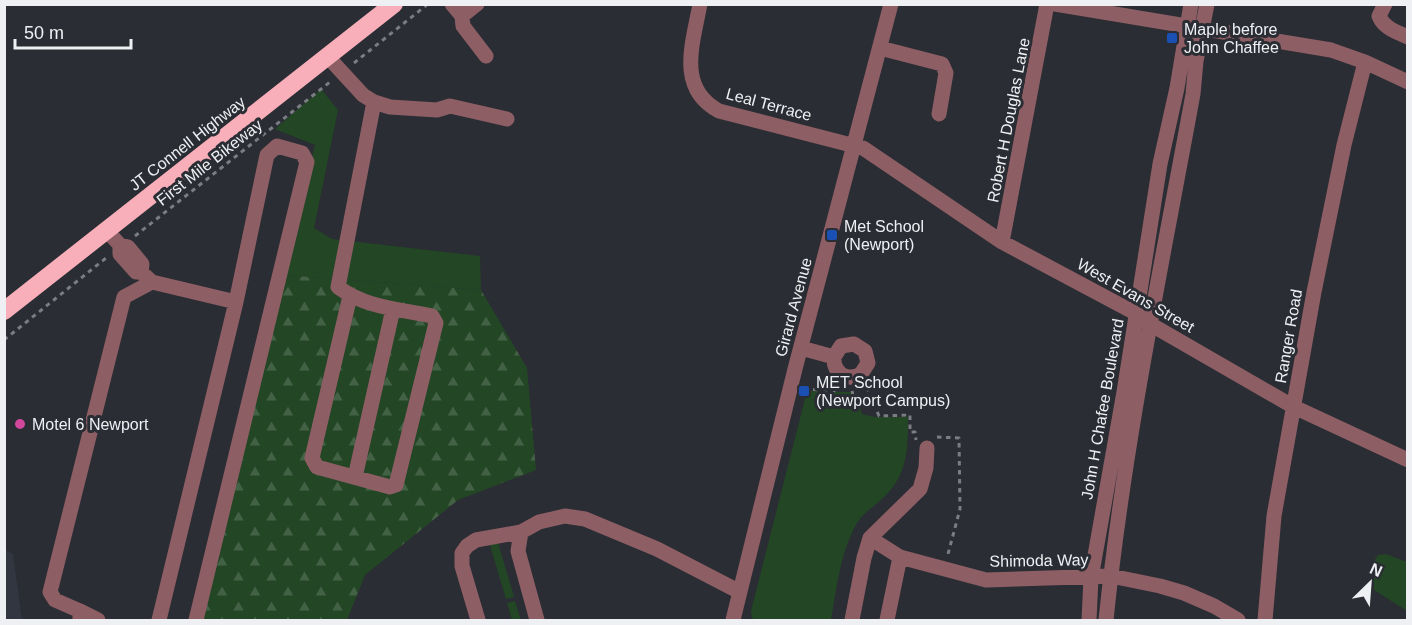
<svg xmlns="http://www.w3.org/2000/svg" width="1412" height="625" font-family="Arial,sans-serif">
  <defs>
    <pattern id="forest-firs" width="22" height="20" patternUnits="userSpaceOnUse" patternTransform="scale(1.5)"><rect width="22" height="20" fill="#234625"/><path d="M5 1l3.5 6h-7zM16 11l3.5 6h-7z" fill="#436145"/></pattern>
  </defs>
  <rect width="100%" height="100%" fill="#2a2d33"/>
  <!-- built -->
  <path fill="#313641" d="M 5,550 L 13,554 L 22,620 L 5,620 Z"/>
  <!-- green -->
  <path fill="#234625" d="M 321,89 L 338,110 L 314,228 L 332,239 L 480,256 L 481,290 L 284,275 L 315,145 L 275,129 Z
    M 807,391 L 851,392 L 853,405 L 859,405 L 862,414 L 875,417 L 908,417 C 908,448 908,475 883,498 C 874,507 864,512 857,523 C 840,553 837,587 831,620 L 756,620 L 752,618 L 751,611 Z
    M 497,539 L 514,597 L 506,599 L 489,542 Z
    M 1386,554 L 1407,562 L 1406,598 L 1407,611 L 1374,590 L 1374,561 L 1378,555 Z
    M 515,601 L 521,620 L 512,620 L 507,603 Z"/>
  <!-- forest -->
  <path fill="url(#forest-firs)" d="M 284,275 L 481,290 L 527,368 L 536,470 L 458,500 L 365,575 L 347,620 L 200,620 Z"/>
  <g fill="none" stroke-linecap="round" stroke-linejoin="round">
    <!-- path -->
    <path stroke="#7a7d82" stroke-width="3" stroke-dasharray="4.5 4.5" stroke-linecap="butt" d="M 354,63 L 428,4
      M 135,236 L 330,82
      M 4,340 L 106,258
      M 867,387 L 879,416 L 910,415 L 910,432 L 915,432 L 916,440
      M 804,389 L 840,391
      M 852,391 L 855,404 L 872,398
      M 937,437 L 959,438 L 960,509 L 948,554"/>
    <!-- minor -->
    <path stroke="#8e5e65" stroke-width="15" d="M 452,4 L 462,16 L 477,4
      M 700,4 C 693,43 676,88 719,111 L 863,148 L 1002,242 L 1137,314 L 1150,324 L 1294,407 L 1408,460
      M 1055,4 L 1331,50 L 1365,62 L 1408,82
      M 1385,4 L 1379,16 C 1384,28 1396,32 1408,37
      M 462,16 L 463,26 L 486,56
      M 880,48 L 942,64 L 946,73 L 939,114
      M 328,57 L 363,95 L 374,102 L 390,107 L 437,110 L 450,106 L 507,119
      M 107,231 L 120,245 L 128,247 L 142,264 L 141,272 L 136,272 L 120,254 L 120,245
      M 1002,242 L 1047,4
      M 141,272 L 152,282 L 236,302 L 267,155 L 277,146 L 302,153 L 307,162 L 196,620
      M 350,296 L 312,458 L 317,467 L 390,487 L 396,485 L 436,323 L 432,316 C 399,309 366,308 338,287 L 374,102
      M 801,348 L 834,357 L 841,346 L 854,344 L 865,351 L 868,363 L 861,374 C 847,382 833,373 834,357
      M 355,477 L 393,309
      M 521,532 L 518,551 L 537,620
      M 870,538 L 900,557
      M 80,611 L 98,620
      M 80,620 L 80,611 L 55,600 L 50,592 L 124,297 L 152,282
      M 159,620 L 236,302
      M 478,620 L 462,566 L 462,553 L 467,546 L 476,540 L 521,532 L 539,522 L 565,516 L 585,519 L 657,549 L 740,592
      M 733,620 L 795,369 L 891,4
      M 852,620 L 864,558 L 870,538 L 920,489 L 926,468 L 927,448
      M 887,620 L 900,557 L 986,580 L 1111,576 L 1160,586 L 1184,593 L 1214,606 L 1238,620
      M 1089,620 L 1091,578 L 1124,392 L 1160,164 L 1177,88 L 1191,4
      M 1106,620 C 1124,444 1161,269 1193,94 L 1196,61 L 1207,4
      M 1265,620 L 1274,516 L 1314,292 L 1344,145 L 1365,62"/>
    <!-- highway -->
    <path stroke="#f8afba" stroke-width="18" d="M 4,311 L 394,4"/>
  </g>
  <!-- markers -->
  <g fill="#1a4fb4" stroke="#2a2d33" stroke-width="2">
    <rect x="1166" y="32" width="12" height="12" rx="3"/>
    <rect x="826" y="229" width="12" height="12" rx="3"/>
    <rect x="798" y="385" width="12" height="12" rx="3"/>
  </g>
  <circle fill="#d1479c" stroke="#2a2d33" stroke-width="2" cx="20" cy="424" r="6"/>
  <g text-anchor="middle" stroke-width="6" stroke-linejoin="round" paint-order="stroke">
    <!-- poi labels -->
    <g font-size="16" fill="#eef0f3" stroke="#2a2d33" text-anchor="start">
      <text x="1184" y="35">Maple before<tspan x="1184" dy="18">John Chaffee</tspan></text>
      <text x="844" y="232">Met School<tspan x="844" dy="18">(Newport)</tspan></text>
      <text x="816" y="388">MET School<tspan x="816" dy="18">(Newport Campus)</tspan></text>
      <text x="32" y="430">Motel 6 Newport</text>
    </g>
    <!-- street labels -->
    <g font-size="16" fill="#eef0f3" stroke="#2a2d33">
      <text transform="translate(769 104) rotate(15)" y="6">Leal Terrace</text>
      <text transform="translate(1008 120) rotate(-79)" y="6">Robert H Douglas Lane</text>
      <text transform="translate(187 143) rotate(-38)" y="6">JT Connell Highway</text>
      <text transform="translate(209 162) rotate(-38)" y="6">First Mile Bikeway</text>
      <text transform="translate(1136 295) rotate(30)" y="6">West Evans Street</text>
      <text transform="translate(793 307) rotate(-75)" y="6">Girard Avenue</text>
      <text transform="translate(1288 336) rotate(-80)" y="6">Ranger Road</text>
      <text transform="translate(1102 409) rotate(-80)" y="6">John H Chafee Boulevard</text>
      <text transform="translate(1039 560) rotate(-1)" y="6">Shimoda Way</text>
    </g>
  </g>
  <!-- border -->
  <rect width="1412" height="625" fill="none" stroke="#eef0f3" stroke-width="12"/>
  <!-- north arrow -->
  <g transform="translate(1370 583) rotate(25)" stroke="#2a2d33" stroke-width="4.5" paint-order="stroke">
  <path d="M0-4.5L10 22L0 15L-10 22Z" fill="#eef0f3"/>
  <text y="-9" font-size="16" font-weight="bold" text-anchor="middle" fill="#eef0f3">N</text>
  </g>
  <!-- scale -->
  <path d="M15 39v9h116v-9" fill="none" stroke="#eef0f3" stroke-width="3"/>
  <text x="24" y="39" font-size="18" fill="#eef0f3" stroke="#2a2d33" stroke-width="4.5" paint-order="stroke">50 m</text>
</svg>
